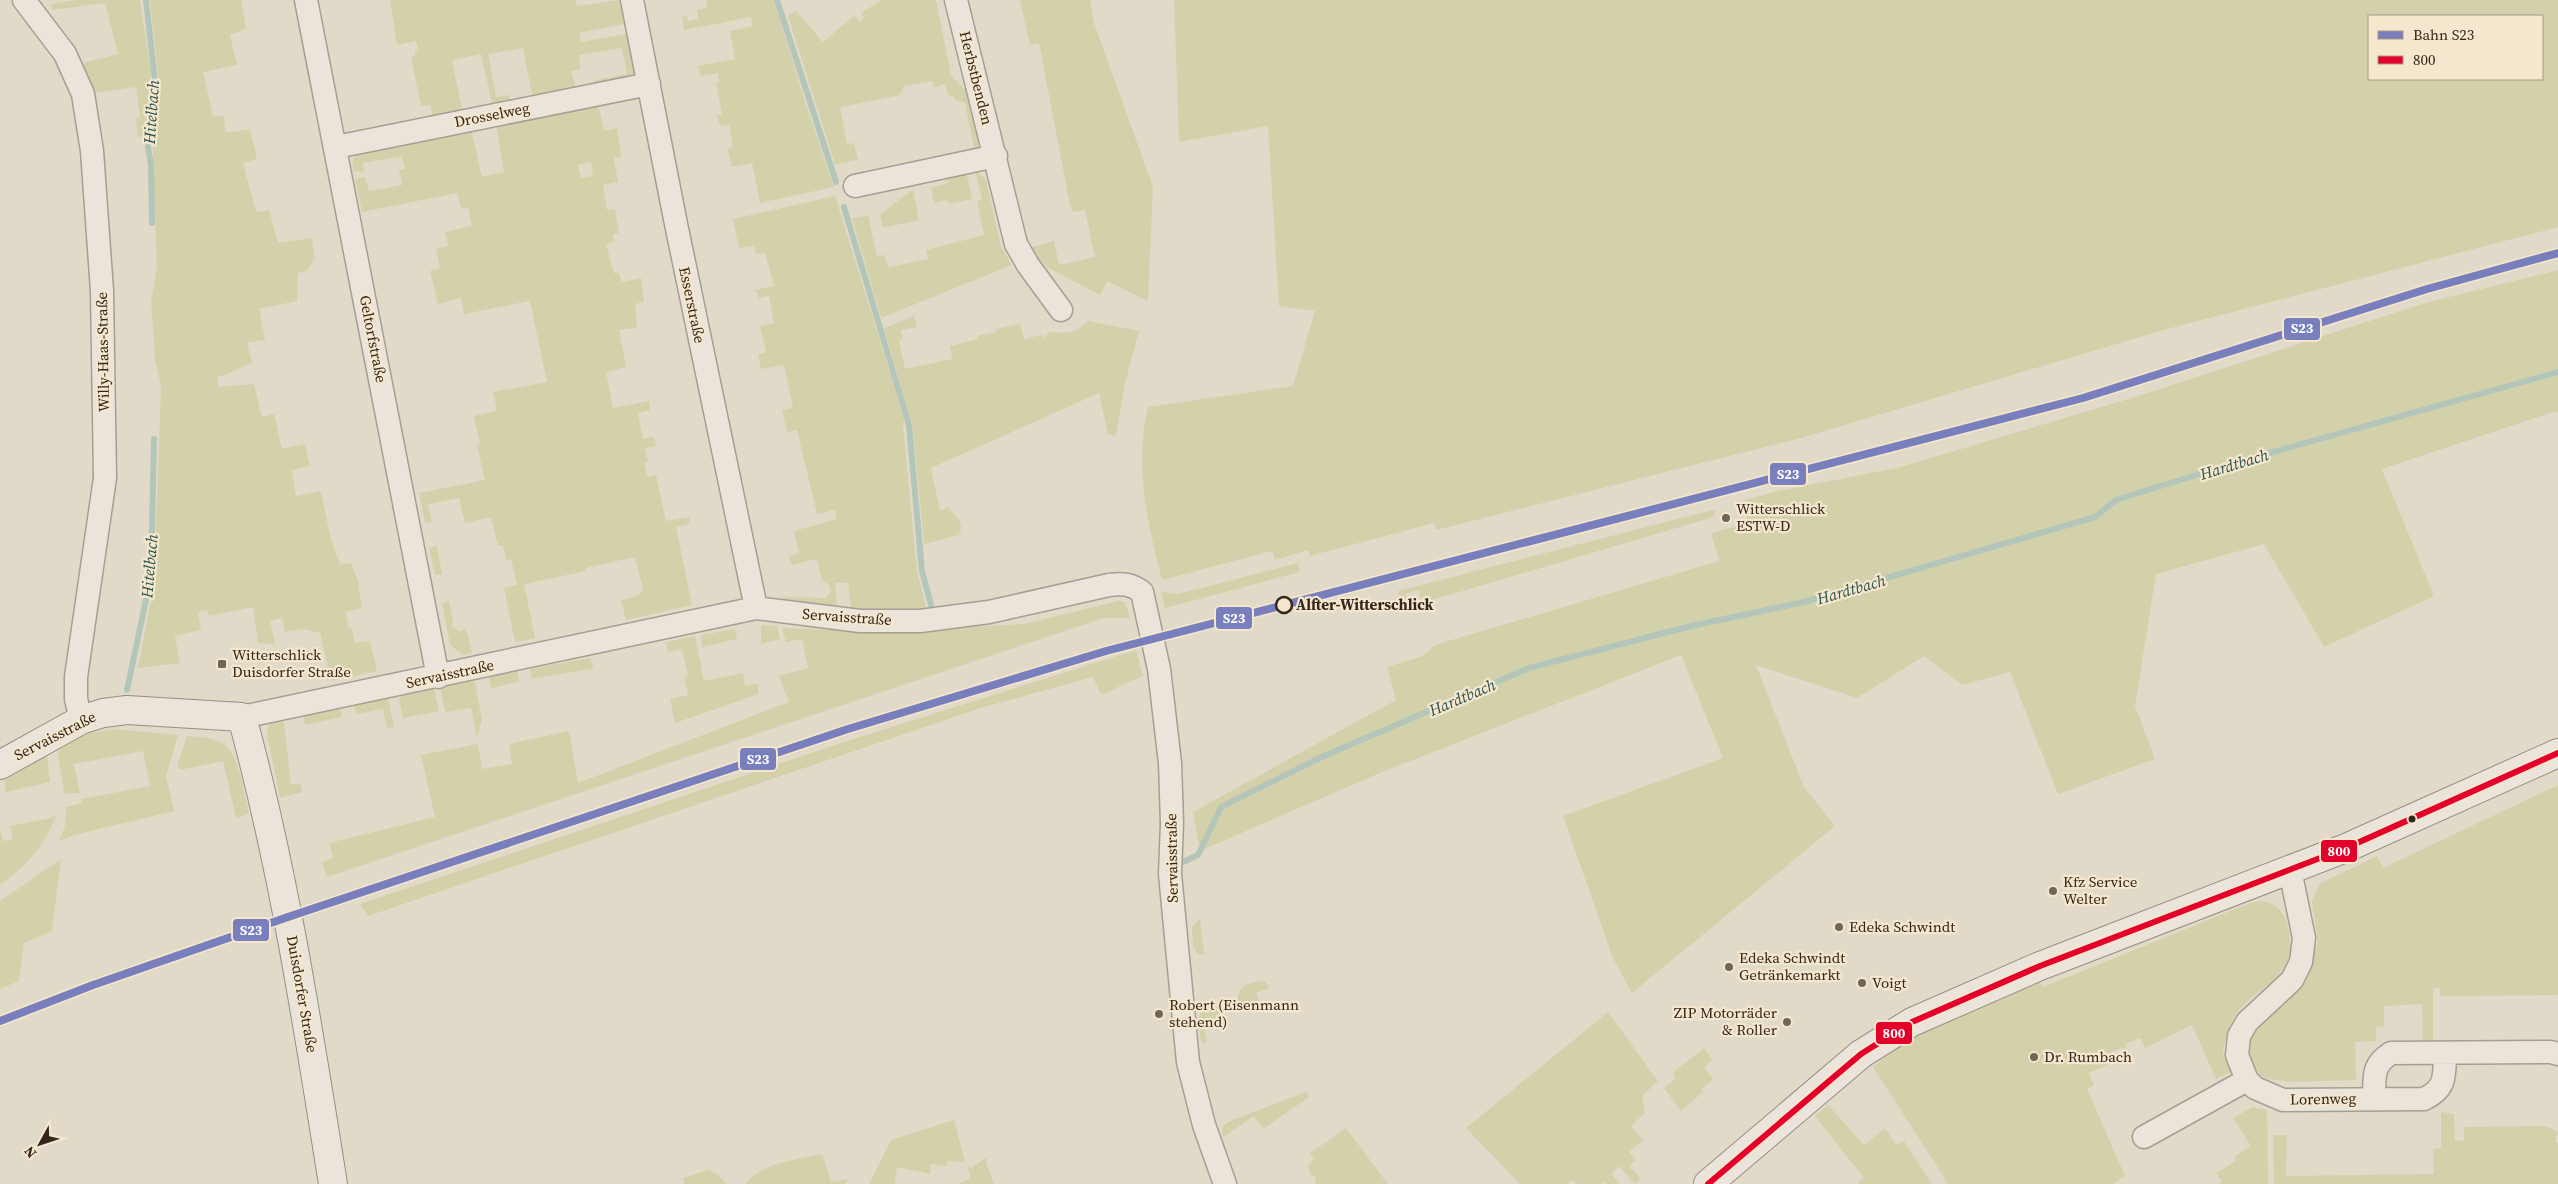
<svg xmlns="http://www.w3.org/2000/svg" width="2558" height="1184" font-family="'Source Serif 4',serif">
  <rect width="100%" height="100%" fill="#e2dac8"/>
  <!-- green -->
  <path fill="#d3d1aa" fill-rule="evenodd" d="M 76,0 L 140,0 L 151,73 L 145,136 L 138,137 L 136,118 L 140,117 L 136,87 L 94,93 L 83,63 L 118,54 L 105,3 L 52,10 L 51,4 Z
    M 150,0 L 241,0 L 246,29 L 230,35 L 237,65 L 203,72 L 213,116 L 224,116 L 226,133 L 250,129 L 257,159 L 243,163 L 256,212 L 269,210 L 278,243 L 312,238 L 315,258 L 307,271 L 298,273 L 297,301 L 259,309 L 265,340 L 247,343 L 252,362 L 226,375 L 217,377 L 219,387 L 254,384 L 262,417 L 274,414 L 282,449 L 305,444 L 310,466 L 292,470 L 296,496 L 321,491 L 331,540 L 340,564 L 351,563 L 358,581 L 362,608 L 345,612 L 349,628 L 352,628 L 355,643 L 370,641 L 377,671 L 331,681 L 320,633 L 304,629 L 285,632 L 282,618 L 270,621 L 275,644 L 258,643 L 253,607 L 209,616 L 207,610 L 198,612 L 201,630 L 175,636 L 180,663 L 138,668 L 154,584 L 161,387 L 155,359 L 151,301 L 157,268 L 152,129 L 159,81 Z
    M 390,0 L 575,0 L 577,6 L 619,0 L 624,24 L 579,33 L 581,42 L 626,34 L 634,72 L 626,81 L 596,87 L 595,80 L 627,74 L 622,48 L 579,55 L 580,69 L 571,71 L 577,91 L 533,100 L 523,48 L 488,54 L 496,97 L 509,95 L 511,104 L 493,108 L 481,54 L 452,60 L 463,114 L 434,120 L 430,105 L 421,106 L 411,57 L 415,56 L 415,51 L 418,49 L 416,41 L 397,45 Z
    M 706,0 L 774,0 L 806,105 L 834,187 L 760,203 L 752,163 L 732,167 L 727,148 L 733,147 L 729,125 L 720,126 L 717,115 L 722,114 L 716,83 L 719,82 L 718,73 L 700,76 L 698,66 L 735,59 L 730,31 L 753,26 L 751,17 L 684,30 L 682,17 L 687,16 L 688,21 L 699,19 L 697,10 L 707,8 Z
    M 882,0 L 936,0 L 951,75 L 969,94 L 979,145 L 975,153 L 965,103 L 954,99 L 953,96 L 949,97 L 945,84 L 934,88 L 932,81 L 904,86 L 900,95 L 840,107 L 847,144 L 854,143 L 858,160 L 835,164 L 788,16 L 796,11 L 823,42 L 854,16 L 860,22 L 864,17 L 861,13 Z
    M 1020,0 L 1090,0 L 1093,20 L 1153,187 L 1148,301 L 1107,281 L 1100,295 L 1047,267 L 1029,248 L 1054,241 L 1059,265 L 1095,257 L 1085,210 L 1072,212 L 1070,205 L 1039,43 L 1030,45 Z
    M 1174,0 L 2558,0 L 2558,227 L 2167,329 L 1801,438 L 1436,530 L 1434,523 L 1310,556 L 1308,550 L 1275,560 L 1272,551 L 1162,580 C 1147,520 1134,469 1148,407 L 1293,386 L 1315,311 L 1279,306 L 1268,126 L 1179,142 ZM 2369,16 L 2542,16 L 2542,79 L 2369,79 Z
    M 598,104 L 604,131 L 617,128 L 621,157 L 614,158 L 618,182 L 603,185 L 607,210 L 615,209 L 619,233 L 613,234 L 614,242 L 606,244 L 614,273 L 619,273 L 622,282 L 641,278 L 644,302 L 635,304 L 637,328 L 619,330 L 626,367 L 606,372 L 613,408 L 649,401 L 650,410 L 638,413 L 643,439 L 654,437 L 656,446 L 645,448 L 648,462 L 644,463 L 647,477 L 656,475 L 666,521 L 689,517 L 690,524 L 676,527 L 692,605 L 626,620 L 621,600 L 638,596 L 643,589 L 635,557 L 586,568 L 587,571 L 524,584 L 535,638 L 515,642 L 504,588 L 517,585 L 511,559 L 506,560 L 503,546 L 498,546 L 491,517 L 465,523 L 459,498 L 428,504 L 432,522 L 425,523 L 419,493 L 485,480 L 477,445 L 480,444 L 474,416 L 497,411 L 493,392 L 547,382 L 530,301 L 464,314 L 461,298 L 438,304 L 430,271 L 440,269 L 436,249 L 448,246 L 445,232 L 472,226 L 468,207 L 461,209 L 457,193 L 362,212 L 355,179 L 365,177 L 369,191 L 402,185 L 399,170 L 405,169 L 402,156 L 363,163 L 364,171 L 354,172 L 352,161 L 359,151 L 471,129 L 482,177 L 504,172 L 496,124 ZM 591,162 L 593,176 L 581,178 L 578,165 Z
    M 975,171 L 986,179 L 1001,247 L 1012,265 L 881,318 L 852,218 L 868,215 L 877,256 L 884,255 L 888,267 L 928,259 L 926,250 L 984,235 L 977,201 L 982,200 Z
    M 967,174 L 972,199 L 948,204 L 947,200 L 934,203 L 931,188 L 948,183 L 947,178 Z
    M 913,189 L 919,220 L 883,228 L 880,215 Z
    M 835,196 L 904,418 L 903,425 L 917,571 L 927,610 L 851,610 L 848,583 L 835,583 L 837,609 L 784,604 L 783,597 L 825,598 L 831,592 L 829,585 L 822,580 L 817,559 L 791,565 L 789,556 L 799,553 L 794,531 L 837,519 L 835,510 L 817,514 L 797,430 L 787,432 L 782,410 L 793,408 L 784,365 L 761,369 L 758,355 L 766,352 L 760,326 L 774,323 L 769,296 L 759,298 L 755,290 L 774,286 L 765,253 L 756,254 L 754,246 L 739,248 L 733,219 Z
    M 2558,270 L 2558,412 L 2547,414 L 2382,469 L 2434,596 L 2324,647 L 2264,544 L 2156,574 L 2135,706 L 2155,759 L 2058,794 L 2010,672 L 1962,685 L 1924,656 L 1857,698 L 1756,665 L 1804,787 L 1835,826 L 1632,993 L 1613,958 L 1563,816 L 1723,758 L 1681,655 L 1382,772 L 1200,851 L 1193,812 L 1396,700 L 1387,667 L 1423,656 L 1435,645 L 1719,561 L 1711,533 L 1748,523 L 1742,501 L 1778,491 L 1897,468 L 2135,397 L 2425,303 Z
    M 914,316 L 917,327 L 901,330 L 903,339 L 899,340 L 905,369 L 952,359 L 950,346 L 978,339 L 977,336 L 996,332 L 996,329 L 1020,324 L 1024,339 L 1042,335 L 1044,338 L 1050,332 C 1067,334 1076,333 1088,321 L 1139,331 L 1125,383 L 1116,436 L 1108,434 L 1099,393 L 931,468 L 940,511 L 948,507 C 956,517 965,523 959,535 L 924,544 L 913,428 L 884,328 Z
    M 1716,509 L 1714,516 L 1707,519 L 1422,603 L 1419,590 L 1406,594 L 1408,603 L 1402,605 L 1398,591 Z
    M 437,546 L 442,574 L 435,575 L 429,548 Z
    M 1298,563 L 1300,572 L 1165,608 L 1161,592 L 1178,594 Z
    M 449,601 L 453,622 L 451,626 L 460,632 L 466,628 L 472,653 L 463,655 L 450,645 L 442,603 Z
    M 1118,601 L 1125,602 L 1130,618 L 1104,618 L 327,877 L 322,862 L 333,858 L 329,843 L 435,817 L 421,755 L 478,744 L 482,769 L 512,764 L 509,744 L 569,731 L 578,783 L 789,702 L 779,676 L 808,668 L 802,639 L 786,642 L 782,628 L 880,632 L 1024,624 Z
    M 761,625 L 777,626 L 780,639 L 761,644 Z
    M 735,629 L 737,639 L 702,647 L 701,635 Z
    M 695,636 L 704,681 L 743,673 L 745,686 L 757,684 L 759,694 L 675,723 L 670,699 L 688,695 L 684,677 L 688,676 L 682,649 L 668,652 L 666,642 Z
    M 1136,650 L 1143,676 L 1101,695 L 1093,677 L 984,707 L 368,916 L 360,904 L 847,741 Z
    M 590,658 L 594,668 L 532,679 L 530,669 Z
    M 517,671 L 519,682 L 491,688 L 489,676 Z
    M 470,681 L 475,682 L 482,720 L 477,738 L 471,708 L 447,712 L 445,711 L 440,687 Z
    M 434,688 L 439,711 L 403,718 L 399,701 L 401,696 Z
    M 388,698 L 394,727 L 387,728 L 383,709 L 356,714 L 354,705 Z
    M 340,708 L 342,717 L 305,725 L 303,715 Z
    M 280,719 L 284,723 L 291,785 L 300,783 L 302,792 L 280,798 L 267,735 L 269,724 Z
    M 113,729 L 178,735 L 166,776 L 174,811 L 74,835 L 59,841 L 65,826 L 66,807 L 82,803 L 81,799 L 150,786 L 143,751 L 74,764 L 80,793 L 64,794 L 58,753 C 70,735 93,733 113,729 Z
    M 187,736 C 199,737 215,737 225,745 C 240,758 244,795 249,814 L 236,818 L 223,761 L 180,770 L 177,766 Z
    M 47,755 L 50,782 L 6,792 L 4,780 Z
    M 2558,785 L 2558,995 L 2440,996 L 2440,988 L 2433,988 L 2433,1042 L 2423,1042 L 2422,1004 L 2384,1006 L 2384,1026 L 2376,1027 L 2376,1041 L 2355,1042 L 2356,1080 L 2293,1082 L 2267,1079 L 2260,1075 L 2251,1061 L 2248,1050 L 2251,1036 L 2259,1025 L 2307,972 L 2318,943 L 2312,902 L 2319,884 L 2377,856 L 2383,868 Z
    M 57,814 C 45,843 28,867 0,884 L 0,828 L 3,841 L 13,839 L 10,826 L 51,818 Z
    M 61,859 L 52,931 L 24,943 L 19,981 L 0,989 L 0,901 Z
    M 2261,901 C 2275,903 2283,910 2287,924 C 2302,977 2261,981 2236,1014 C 2233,1018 2223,1046 2223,1051 C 2223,1057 2229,1066 2231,1072 L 2216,1079 L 2192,1025 L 2145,1048 L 2140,1038 L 2125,1044 L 2130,1055 L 2127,1056 L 2123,1047 L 2106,1055 L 2109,1064 L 2089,1073 L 2094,1085 L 2087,1089 L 2125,1176 L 2113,1184 L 1945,1184 L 1947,1182 L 1873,1067 C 1921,1025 1981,1005 2040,981 L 2043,987 L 2250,903 Z
    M 1200,918 L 1204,955 L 1198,954 L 1193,946 L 1192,927 Z
    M 1262,981 L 1265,981 L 1270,988 L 1256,993 L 1259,1001 L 1238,1003 C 1237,986 1247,983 1262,981 Z
    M 1211,1004 L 1215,1004 L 1220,1010 L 1221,1018 L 1204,1020 L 1206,1044 L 1201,1041 C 1199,1027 1194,1010 1211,1004 Z
    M 1608,1012 L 1658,1081 L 1642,1096 L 1645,1113 L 1631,1126 L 1643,1140 L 1629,1152 L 1636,1160 L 1629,1166 L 1641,1179 L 1635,1184 L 1619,1166 L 1611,1174 L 1620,1184 L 1606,1184 L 1603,1182 L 1601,1184 L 1577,1184 L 1572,1180 L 1568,1184 L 1520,1184 L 1466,1128 Z
    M 1704,1048 L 1712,1060 L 1704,1067 L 1713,1079 L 1701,1090 L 1703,1092 L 1681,1111 L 1664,1088 L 1676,1078 L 1673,1072 Z
    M 1306,1092 L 1309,1097 L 1263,1129 L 1254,1116 L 1222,1138 L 1223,1126 L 1230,1121 Z
    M 1828,1105 L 1864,1145 L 1885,1128 L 1896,1145 L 1904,1141 L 1932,1184 L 1857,1184 L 1864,1178 L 1815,1116 Z
    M 2252,1107 L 2267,1110 L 2268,1184 L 2218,1184 L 2222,1182 L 2216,1173 L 2236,1161 L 2234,1157 L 2251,1146 L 2233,1118 Z
    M 2441,1112 L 2454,1114 L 2455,1141 L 2464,1140 L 2464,1127 L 2546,1126 L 2558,1132 L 2555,1142 L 2558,1143 L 2558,1184 L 2274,1184 L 2273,1135 L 2287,1135 L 2286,1176 L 2434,1174 L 2433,1149 L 2441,1148 Z
    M 954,1120 L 965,1162 L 947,1161 L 946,1166 L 931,1164 L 930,1174 L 897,1167 L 895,1184 L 869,1184 L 891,1140 Z
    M 1346,1128 L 1388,1184 L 1315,1184 L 1316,1177 L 1311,1176 L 1308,1165 L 1314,1160 L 1310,1153 Z
    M 822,1154 L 831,1182 L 848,1179 L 845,1184 L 746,1184 C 762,1162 797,1160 822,1154 Z
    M 988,1156 L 986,1162 L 994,1184 L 957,1184 L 971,1178 L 967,1166 L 971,1168 Z
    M 708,1170 L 717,1174 L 726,1184 L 684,1184 L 683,1178 Z"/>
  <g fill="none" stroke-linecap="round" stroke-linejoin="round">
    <!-- stream -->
    <path stroke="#b4c6ba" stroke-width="6" d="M 146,0 L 155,81 L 147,140 L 151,166 L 152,223
      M 777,0 L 836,182
      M 844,207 L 909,425 L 922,571 L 931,605
      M 127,690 L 151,576 L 154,439
      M 1181,863 L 1198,855 L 1221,807 L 1326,755 L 1529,668 L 1691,626 L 1804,602 L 2095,517 L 2116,500 L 2138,493 L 2252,458 L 2558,372"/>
    <!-- street casing -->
    <g stroke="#a69e92" stroke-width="25">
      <path id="street" d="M 24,0 L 65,54 L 83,94 L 92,151 L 102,291 L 105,478 L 76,677 L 76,699 L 81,720
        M 306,0 L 438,677
        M 632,0 L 676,224 L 756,608
        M 956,0 L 1016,244 L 1028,265 L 1061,310
        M 336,147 L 649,84
        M 855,186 L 996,156
        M 242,717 L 756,608 L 860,621 L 920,621 L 989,612 L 1109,585 C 1123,583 1131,584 1142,592 L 1159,669 L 1170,763 L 1172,823 L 1170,874 L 1188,1062 L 1204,1125 L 1225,1184
        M 2290,870 L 2304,938 L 2301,962 L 2292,980 L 2247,1022 L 2239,1036 L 2237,1055 L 2247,1080 L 2255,1088 L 2283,1100 L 2424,1099 C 2447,1088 2444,1076 2445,1053
        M 2374,1099 C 2375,1077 2371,1066 2391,1053 L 2551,1052 L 2558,1054
        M 2144,1137 L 2247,1080"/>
    </g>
    <!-- secondary casing -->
    <g stroke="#968e82" stroke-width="30">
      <path id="secondary" d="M 0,765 L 81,720 L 103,713 L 127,710 L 242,717 C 284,871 308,1027 333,1184
        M 1708,1184 L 1861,1054 L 1912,1022 L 2040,966 L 2346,848 L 2558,753"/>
    </g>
    <!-- street -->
    <use href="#street" stroke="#eae4da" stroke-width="22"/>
    <!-- secondary -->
    <use href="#secondary" stroke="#eae4da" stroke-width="28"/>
    <!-- bus-1 casing -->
    <g stroke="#f4e7cd" stroke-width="10">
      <path id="bus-1" d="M 1708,1184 L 1861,1054 L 1912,1022 L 2040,966 L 2346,848 L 2558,753"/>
    </g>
    <!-- bus-1 -->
    <use href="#bus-1" stroke="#e4002b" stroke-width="6"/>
    <!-- rail-1 casing -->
    <g stroke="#f4e7cd" stroke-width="11">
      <path id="rail-1" d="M 0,1021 L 93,985 L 288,917 L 848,729 L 1106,651 L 2083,398 L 2427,289 L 2558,253"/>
    </g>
    <!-- rail-1 -->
    <use href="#rail-1" stroke="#787fbc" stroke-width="8"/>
  </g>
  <!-- markers -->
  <g fill="#716558" stroke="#f4e7cd" stroke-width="2">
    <circle cx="1726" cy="518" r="5"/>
    <rect x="217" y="659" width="10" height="10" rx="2.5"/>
    <circle cx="2053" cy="891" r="5"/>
    <circle cx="1839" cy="927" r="5"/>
    <circle cx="1729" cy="967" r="5"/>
    <circle cx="1862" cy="983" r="5"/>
    <circle cx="1159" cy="1014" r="5"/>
    <circle cx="1787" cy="1022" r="5"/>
    <circle cx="2034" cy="1057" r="5"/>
  </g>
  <circle fill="#f4e7cd" stroke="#34261b" stroke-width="2.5" cx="1284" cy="605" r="8"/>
  <circle fill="#34261b" stroke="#f4e7cd" stroke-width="2" cx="2412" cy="819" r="4.5"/>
  <g text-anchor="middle" stroke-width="4.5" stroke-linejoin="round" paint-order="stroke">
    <!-- street labels -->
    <g font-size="15" fill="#34261b" stroke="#f4e7cd">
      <text transform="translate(976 78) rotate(76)" y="5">Herbstbenden</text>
      <text transform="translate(492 115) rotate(-11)" y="5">Drosselweg</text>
      <text transform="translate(692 305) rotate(78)" y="5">Esserstraße</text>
      <text transform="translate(373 339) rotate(79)" y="5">Geltorfstraße</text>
      <text transform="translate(103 352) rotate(-91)" y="5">Willy-Haas-Straße</text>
      <text transform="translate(847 617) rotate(4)" y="5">Servaisstraße</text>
      <text transform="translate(450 674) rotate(-12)" y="5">Servaisstraße</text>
      <text transform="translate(55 736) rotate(-27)" y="5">Servaisstraße</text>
      <text transform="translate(1172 858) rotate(-91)" y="5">Servaisstraße</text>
      <text transform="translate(302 994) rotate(80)" y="5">Duisdorfer Straße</text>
      <text transform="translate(2323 1099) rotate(-1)" y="5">Lorenweg</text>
    </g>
    <!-- poi labels -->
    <g font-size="15" fill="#34261b" stroke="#f4e7cd" text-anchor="start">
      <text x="1736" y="514">Witterschlick<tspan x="1736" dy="17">ESTW-D</tspan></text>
      <text x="232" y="660">Witterschlick<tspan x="232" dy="17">Duisdorfer Straße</tspan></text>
      <text x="2063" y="887">Kfz Service<tspan x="2063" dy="17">Welter</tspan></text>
      <text x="1849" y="932">Edeka Schwindt</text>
      <text x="1739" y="963">Edeka Schwindt<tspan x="1739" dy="17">Getränkemarkt</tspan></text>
      <text x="1872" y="988">Voigt</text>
      <text x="1169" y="1010">Robert (Eisenmann<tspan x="1169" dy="17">stehend)</tspan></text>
      <text x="1777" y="1018" text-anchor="end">ZIP Motorräder<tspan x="1777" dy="17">&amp; Roller</tspan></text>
      <text x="2044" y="1062">Dr. Rumbach</text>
    </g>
    <!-- stop labels -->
    <g font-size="15" font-weight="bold" fill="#34261b" stroke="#f4e7cd" text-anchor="start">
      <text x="1296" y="610">Alfter-Witterschlick</text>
    </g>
    <!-- water labels -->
    <g font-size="16" font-style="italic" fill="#2b534f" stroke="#f4e7cd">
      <text transform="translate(151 112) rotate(-86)" y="6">Hitelbach</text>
      <text transform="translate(2234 464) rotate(-17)" y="6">Hardtbach</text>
      <text transform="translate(149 566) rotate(-85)" y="6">Hitelbach</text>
      <text transform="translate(1851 589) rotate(-16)" y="6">Hardtbach</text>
      <text transform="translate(1462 697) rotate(-23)" y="6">Hardtbach</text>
    </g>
  </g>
  <g stroke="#f4e7cd" stroke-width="2">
    <rect x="2283" y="317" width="38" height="24" rx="5" fill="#787fbc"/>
    <rect x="1769" y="462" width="38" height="24" rx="5" fill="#787fbc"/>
    <rect x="1215" y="606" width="38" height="24" rx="5" fill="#787fbc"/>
    <rect x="739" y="747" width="38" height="24" rx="5" fill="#787fbc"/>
    <rect x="2320" y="839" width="38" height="24" rx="5" fill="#e4002b"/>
    <rect x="232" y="918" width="38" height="24" rx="5" fill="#787fbc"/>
    <rect x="1875" y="1021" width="38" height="24" rx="5" fill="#e4002b"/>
  </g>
  <g font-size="14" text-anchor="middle" font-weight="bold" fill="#fff">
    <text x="2302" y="333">S23</text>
    <text x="1788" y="479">S23</text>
    <text x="1234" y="623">S23</text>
    <text x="758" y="764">S23</text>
    <text x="2339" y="856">800</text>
    <text x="251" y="935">S23</text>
    <text x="1894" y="1038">800</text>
  </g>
  <!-- legend -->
  <rect x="2368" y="15" width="175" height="65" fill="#f4e7cd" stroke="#a79a86"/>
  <rect x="2378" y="31" width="25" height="8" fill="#787fbc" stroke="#a79a86"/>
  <text x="2413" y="40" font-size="15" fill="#34261b">Bahn S23</text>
  <rect x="2378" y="56" width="25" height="8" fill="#e4002b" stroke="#a79a86"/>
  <text x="2413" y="65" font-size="15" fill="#34261b">800</text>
  <!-- north arrow -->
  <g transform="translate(40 1144) rotate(230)" stroke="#f4e7cd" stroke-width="4" paint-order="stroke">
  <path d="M0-4L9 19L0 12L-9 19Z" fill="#34261b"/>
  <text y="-8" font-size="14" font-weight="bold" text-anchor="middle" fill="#34261b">N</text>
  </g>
</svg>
